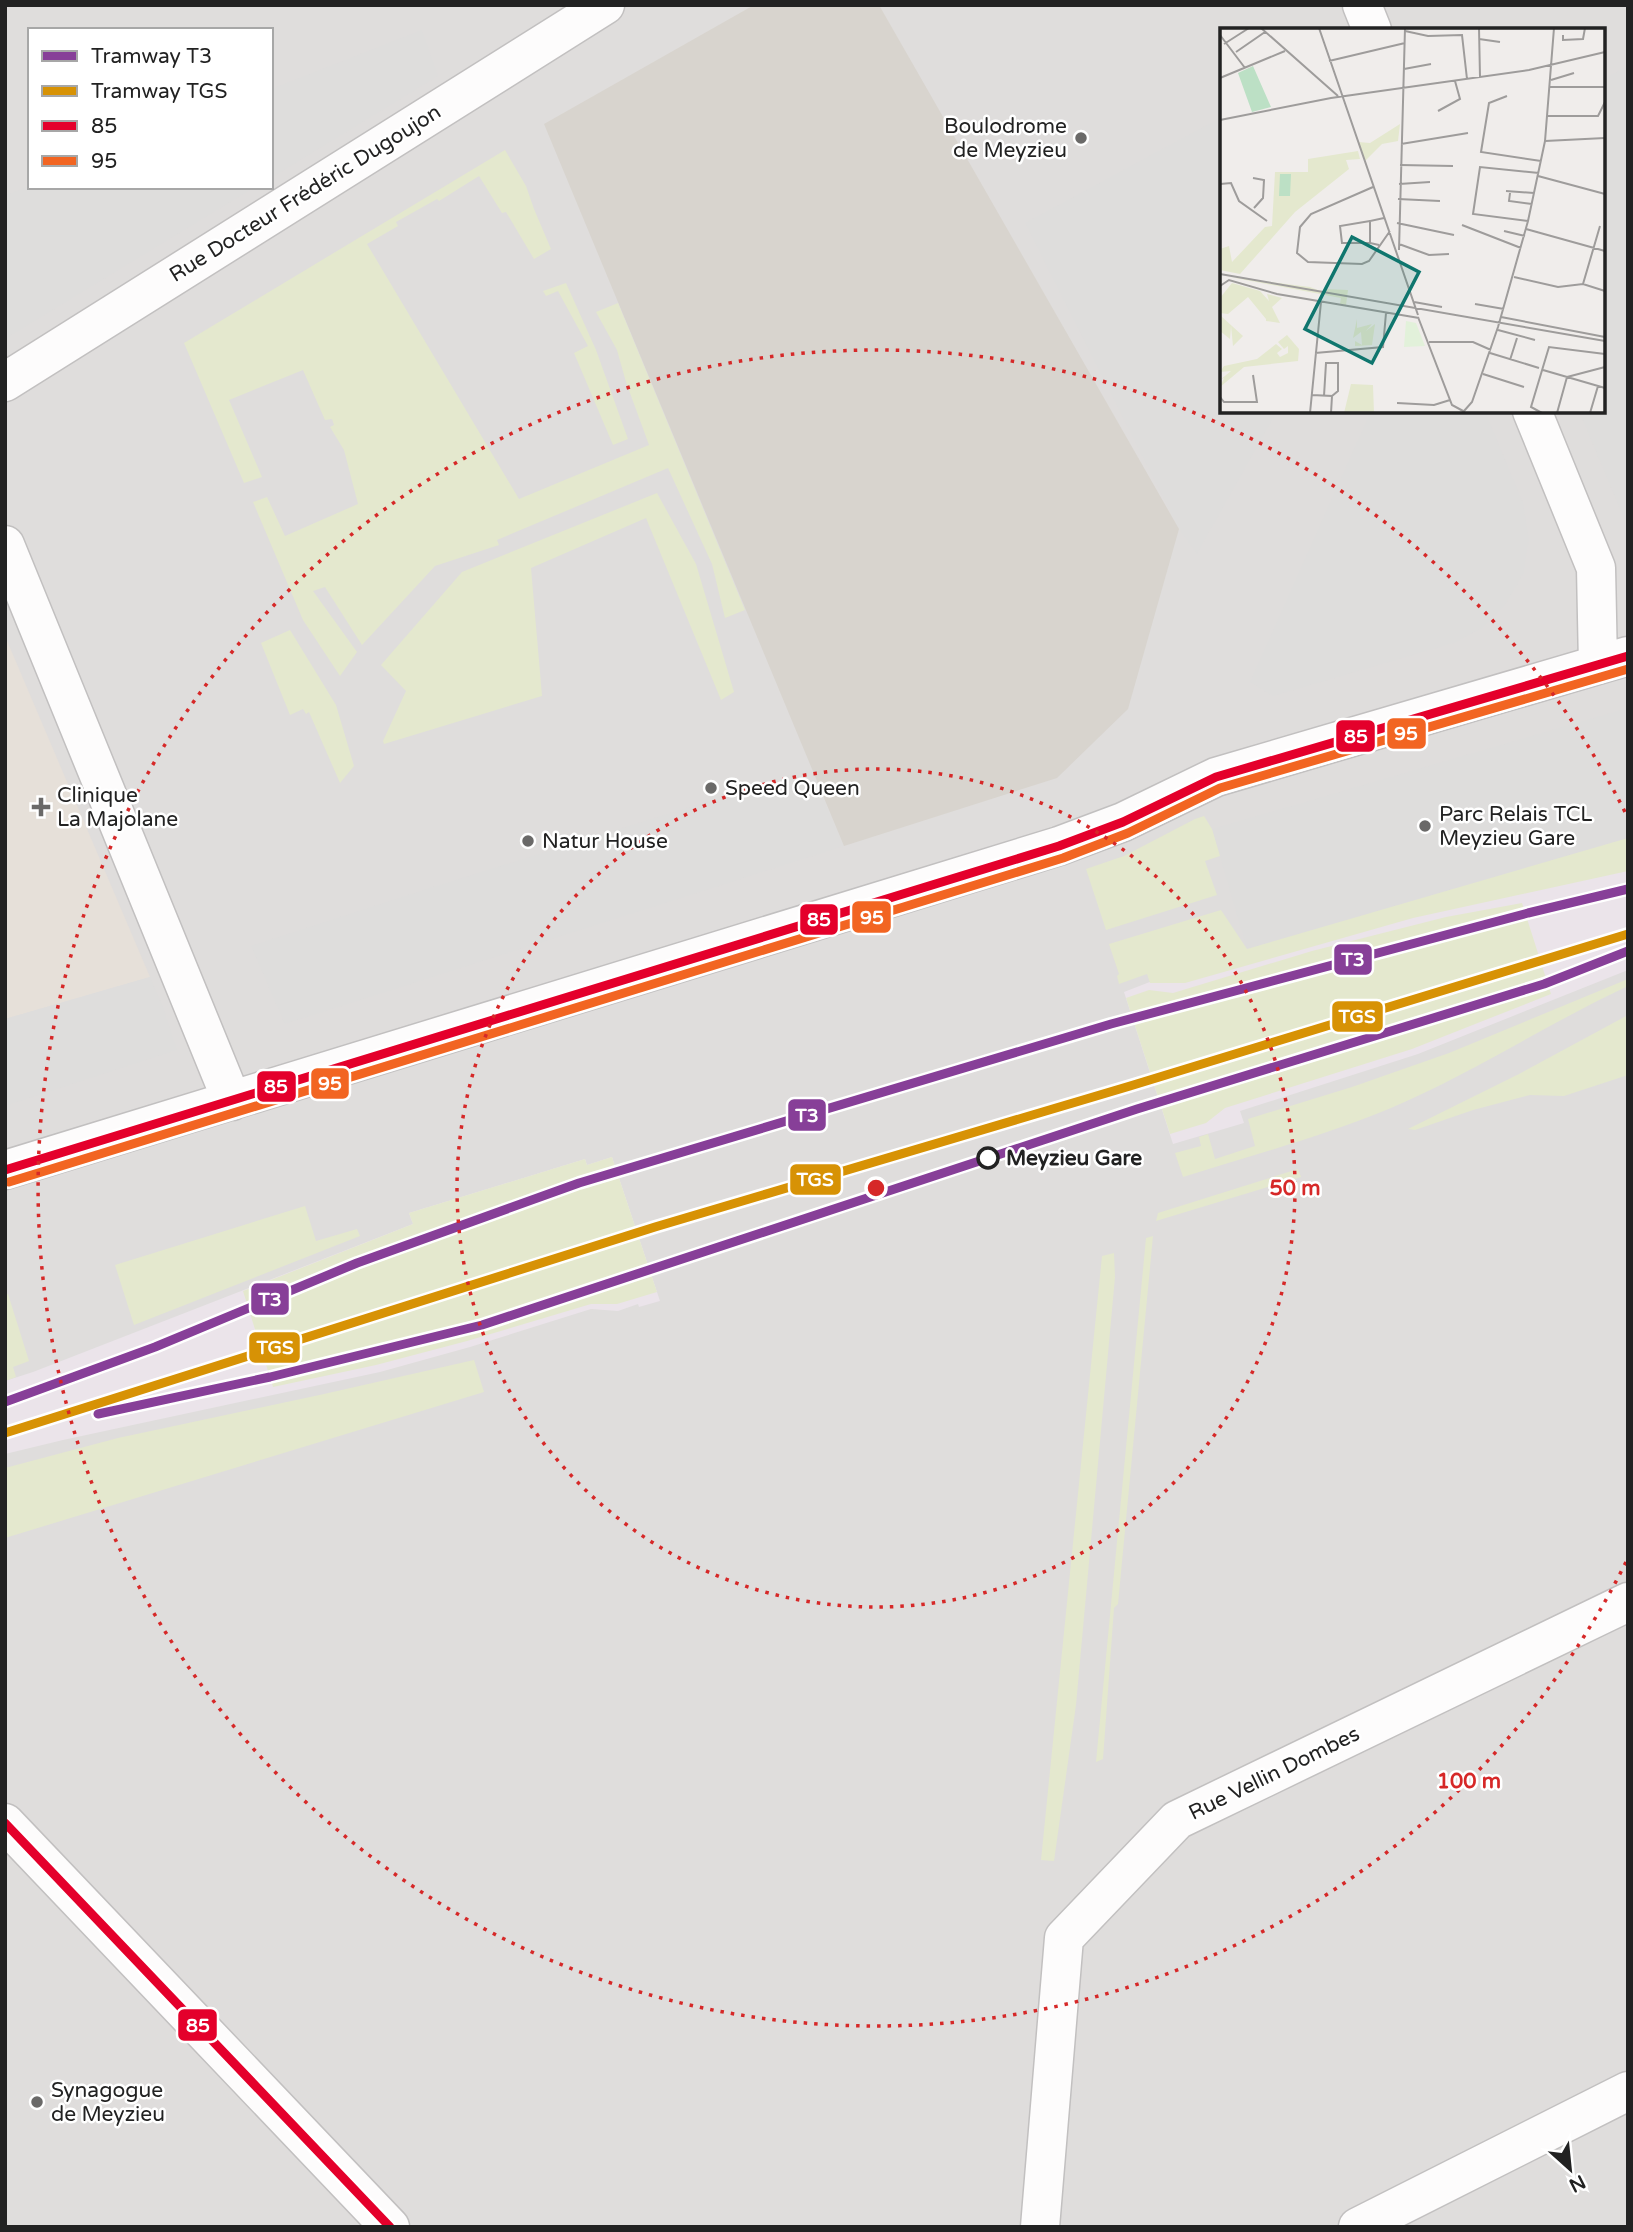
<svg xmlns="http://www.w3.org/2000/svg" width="1633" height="2232" font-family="'Varela Round',sans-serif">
  <rect width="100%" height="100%" fill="#f0edeb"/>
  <!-- residential -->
  <path fill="#dfdddc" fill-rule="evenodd" d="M 5,5 L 1628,5 L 1628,2227 L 5,2227 ZM 30,30 L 271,30 L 271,187 L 30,187 ZM 1222,30 L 1603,30 L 1603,411 L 1222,411 Z"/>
  <!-- industrial -->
  <path fill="#ebe4ea" d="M 1628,867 L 1628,970 L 1418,1054 L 1240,1111 L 1244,1123 L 1173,1144 L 1124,992 L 1160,978 L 1312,940 Z
    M 612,1157 L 660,1301 L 639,1307 L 638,1304 L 618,1311 L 591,1309 L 470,1347 L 380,1372 L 63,1440 L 5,1454 L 5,1381 L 33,1372 L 413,1224 L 409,1213 L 585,1159 L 587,1165 Z"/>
  <!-- education -->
  <path fill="#e6e0d9" d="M 5,636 L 150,977 L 5,1019 Z"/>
  <!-- religious -->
  <path fill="#dedddc" d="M 422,30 L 438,76 L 271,178 L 271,89 Z
    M 1628,66 L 1628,528 L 1579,411 L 1603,411 L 1603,79 Z
    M 1222,117 L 1222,411 L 1277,411 L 1197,554 L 1179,529 L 1025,223 Z
    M 30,186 L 30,187 L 255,187 L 5,339 L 5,195 Z
    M 1371,411 L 1485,411 L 1523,503 L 1529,540 L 1523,574 L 1505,605 L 1482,628 L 1454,643 L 1273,696 L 1250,682 Z
    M 1628,708 L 1628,838 L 1247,949 L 1212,829 Z
    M 811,769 L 844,846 L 285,1024 L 251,946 L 424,890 Z
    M 150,977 L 164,1010 L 177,1050 L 5,1106 L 5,1019 Z"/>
  <!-- construction -->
  <path fill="#d8d4ce" d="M 754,5 L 879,5 L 1179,529 L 1128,709 L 1057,778 L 844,846 L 544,124 Z"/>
  <!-- grass -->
  <path fill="#e4e8ce" d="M 505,150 L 526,186 L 534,209 L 551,249 L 534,259 L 506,212 L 502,213 L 479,176 L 439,201 L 437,199 L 396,222 L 398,226 L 367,244 L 519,499 L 649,445 L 626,382 L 617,350 L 596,312 L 618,303 L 745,610 L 725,618 L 712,564 L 668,468 L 497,540 L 499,545 L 435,566 L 362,645 L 325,587 L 313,591 L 357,652 L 340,676 L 303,620 L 253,502 L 267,497 L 285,536 L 358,504 L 344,450 L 330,427 L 334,425 L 332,419 L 325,420 L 303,370 L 229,400 L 262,477 L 244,483 L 184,343 Z
    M 566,283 L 596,350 L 628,439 L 613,445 L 574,353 L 588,346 L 558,291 L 546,296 L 543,291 Z
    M 657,493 L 696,564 L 734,692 L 721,700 L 646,518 L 531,568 L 542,696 L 384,744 L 383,741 L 406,691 L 381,665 L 462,572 Z
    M 290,630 L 336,705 L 354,766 L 340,783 L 309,712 L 306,714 L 303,709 L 290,715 L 261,643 Z
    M 1204,816 L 1212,829 L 1220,856 L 1205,861 L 1217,895 L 1106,930 L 1086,869 L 1124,856 L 1195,819 Z
    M 1628,838 L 1628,871 L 1413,918 L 1185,983 L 1150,983 L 1147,974 L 1119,984 L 1117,976 L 1119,974 L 1109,944 L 1221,910 L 1247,949 Z
    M 1522,903 L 1551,994 L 1412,1049 L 1225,1108 L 1206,1123 L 1170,1134 L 1126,998 L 1149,990 L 1173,993 L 1312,951 L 1446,917 Z
    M 1628,979 L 1628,986 C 1547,1024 1473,1073 1391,1108 C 1324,1136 1253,1155 1183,1177 L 1175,1153 L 1201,1146 L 1199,1137 L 1208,1134 L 1215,1159 L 1255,1146 L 1248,1119 L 1352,1087 L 1449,1053 Z
    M 1628,1015 L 1628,1075 L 1564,1096 L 1530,1095 L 1473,1110 L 1415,1130 L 1408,1129 L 1519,1074 Z
    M 612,1157 L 657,1292 L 617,1304 L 591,1304 L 467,1341 L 376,1365 L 273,1387 L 243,1291 L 413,1224 L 409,1213 L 585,1159 L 587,1165 Z
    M 1298,1169 L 1301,1177 L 1156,1221 L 1158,1213 Z
    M 305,1206 L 316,1241 L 357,1229 L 360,1236 L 134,1325 L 115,1265 Z
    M 1153,1236 L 1118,1604 L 1114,1608 L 1103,1759 L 1096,1762 L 1146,1238 Z
    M 1114,1253 L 1115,1277 L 1076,1705 L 1054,1861 L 1041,1860 L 1102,1256 Z
    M 8,1294 L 29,1361 L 13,1367 L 16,1377 L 5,1381 L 5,1295 Z
    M 474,1360 L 484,1392 L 5,1538 L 5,1468 L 118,1438 L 324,1394 Z"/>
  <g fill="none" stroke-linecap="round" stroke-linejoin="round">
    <!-- minor casing -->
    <g stroke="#c2c0c0" stroke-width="41">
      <path id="minor" d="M 1362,5 L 1372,30
        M 5,382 L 605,5
        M 1532,411 L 1596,568 L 1598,665
        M 5,545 L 232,1101
        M 5,1170 L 1059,846 L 1123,822 L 1216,777 L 1628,656
        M 1040,2227 L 1064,1938 L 1177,1820 L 1628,1602
        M 1358,2227 L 1628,2091"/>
    </g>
    <!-- tertiary casing -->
    <g stroke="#c2c0c0" stroke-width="41">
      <path id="tertiary" d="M 5,1823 L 390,2227"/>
    </g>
    <!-- minor -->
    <use href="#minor" stroke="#fdfcfc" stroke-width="38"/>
    <!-- tertiary -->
    <use href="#tertiary" stroke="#fdfcfc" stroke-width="38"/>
    <!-- bus-1 casing -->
    <g stroke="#fff" stroke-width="14">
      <path id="bus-1" d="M 5,1170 L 1059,846 L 1123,822 L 1216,777 L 1628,656
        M 5,1823 L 390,2227"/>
    </g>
    <!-- bus-2 casing -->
    <g stroke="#fff" stroke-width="14">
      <path id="bus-2" d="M 9,1182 L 1063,858 L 1128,833 L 1220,788 L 1628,669"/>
    </g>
    <!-- bus-1 -->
    <use href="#bus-1" stroke="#e4002b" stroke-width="9"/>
    <!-- bus-2 -->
    <use href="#bus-2" stroke="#f26522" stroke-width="9"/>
    <!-- tram-1 casing -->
    <g stroke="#fff" stroke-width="14">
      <path id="tram-1" d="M 5,1402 L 155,1347 L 357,1263 L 579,1183 L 1111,1024 L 1528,913 L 1628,889
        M 98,1414 L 270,1377 L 482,1325 L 1137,1109 L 1544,984 L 1628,951"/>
    </g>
    <!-- tram-2 casing -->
    <g stroke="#fff" stroke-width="14">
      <path id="tram-2" d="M 5,1433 L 655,1227 L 1130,1086 L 1628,934"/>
    </g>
    <!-- tram-1 -->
    <use href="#tram-1" stroke="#873f98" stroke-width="9"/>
    <!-- tram-2 -->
    <use href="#tram-2" stroke="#d79205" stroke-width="9"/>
  </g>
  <!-- distance rings -->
  <g fill="none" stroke="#d62828" stroke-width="3.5" stroke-dasharray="3.5 7">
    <circle cx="876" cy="1188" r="419"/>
    <path d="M1626 1562A838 838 0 1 1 1626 814"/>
  </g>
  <!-- markers -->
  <g fill="#6a6968" stroke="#fff" stroke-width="2.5">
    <circle cx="1081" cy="138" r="7"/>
    <circle cx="711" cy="788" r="7"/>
    <path d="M37.5 796.5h7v7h7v7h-7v7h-7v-7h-7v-7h7z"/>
    <circle cx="1425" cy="826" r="7"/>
    <circle cx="528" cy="841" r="7"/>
    <circle cx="37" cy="2102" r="7"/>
  </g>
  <circle fill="#fff" stroke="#222" stroke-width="3.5" cx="988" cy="1158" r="10"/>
  <g text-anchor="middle" stroke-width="5" stroke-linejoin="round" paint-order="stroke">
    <!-- poi labels -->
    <g font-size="21" fill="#222" stroke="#fff" text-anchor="start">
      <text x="1067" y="133" text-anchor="end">Boulodrome<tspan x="1067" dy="24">de Meyzieu</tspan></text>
      <text x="725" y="795">Speed Queen</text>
      <text x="57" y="802">Clinique<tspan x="57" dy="24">La Majolane</tspan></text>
      <text x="1439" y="821">Parc Relais TCL<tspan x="1439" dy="24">Meyzieu Gare</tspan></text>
      <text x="542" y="848">Natur House</text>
      <text x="51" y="2097">Synagogue<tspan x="51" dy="24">de Meyzieu</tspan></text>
    </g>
    <!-- street labels -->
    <g font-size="21" fill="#222" stroke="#fff">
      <text transform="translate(305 193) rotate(-32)" y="7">Rue Docteur Frédéric Dugoujon</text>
      <text transform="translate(1274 1773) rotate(-26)" y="7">Rue Vellin Dombes</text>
    </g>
    <!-- stop labels -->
    <g font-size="21" font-weight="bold" fill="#222" stroke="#fff" text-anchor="start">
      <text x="1006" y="1165">Meyzieu Gare</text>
    </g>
  </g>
  <!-- overview -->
  <g transform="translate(1220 28)">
    <rect width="385" height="385" fill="#f0edeb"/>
    <path d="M 180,96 L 178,113 L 162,116 L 145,133 L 138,114 L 150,115 ZM 138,123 L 140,131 L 126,132 L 129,141 L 75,184 L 20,246 L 0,242 L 0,221 L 9,218 L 12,234 L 45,199 L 52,198 L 55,144 L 88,144 L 88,131 ZM 10,249 L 90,259 L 108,266 L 105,261 L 128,262 L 126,277 L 120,276 L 121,270 ZM 12,255 L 40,263 L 49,273 L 47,266 L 62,270 L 52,279 L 60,295 L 46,293 L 46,297 L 46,291 L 28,269 L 8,286 L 0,285 L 0,270 ZM 1,288 L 23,308 L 13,318 L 11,298 L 10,311 L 0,303 ZM 137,291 L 137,300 L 152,296 L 146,303 L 155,296 L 152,317 L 135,318 L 135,313 L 142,317 L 141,304 L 133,310 ZM 67,307 L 79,321 L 78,333 L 24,339 L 0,359 L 4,350 L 0,352 L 11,343 L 0,344 L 4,338 L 37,331 L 56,316 L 62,321 L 57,325 L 60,329 L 68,325 L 68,318 L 64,321 L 58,314 ZM 131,356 L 153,357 L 154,385 L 124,385 Z" fill="#e4e8ce"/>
    <path d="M 186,293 L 196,295 L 205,318 L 184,319 Z" fill="#e2f1da"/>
    <path d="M 33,38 L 51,79 L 32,84 L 18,45 ZM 60,146 L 71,146 L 70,168 L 59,168 Z" fill="#bce0c5"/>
    <path fill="none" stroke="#9e9c9b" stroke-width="2" d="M 41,0 L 118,68M 99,0 L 198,287M 259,0 L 260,49M 185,3 L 208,8 L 242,7 L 247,51M 0,7 L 25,40M 343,7 L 343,12 L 363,11 L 365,0M 259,11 L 280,14M 4,16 L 29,0M 16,24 L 45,4M 109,33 L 185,15M 184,41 L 211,36M 0,50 L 65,23M 331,52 L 354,45M 330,59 L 385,59M 287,68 L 269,75 L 261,124 L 321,133M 218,83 L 240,71 L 235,53M 327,88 L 378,88 L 385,74M 0,92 L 111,70 L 309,42 L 385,24M 325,113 L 385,110M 181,116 L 248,105M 180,137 L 233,138M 318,148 L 385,166M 33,150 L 44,152 L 43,170 L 34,180M 0,156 L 11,155 L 19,173 L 47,193M 179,156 L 210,154M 153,159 L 91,186 L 80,199 L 77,225 L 88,234 L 142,236 L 149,233 L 170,203M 286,163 L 314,165M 290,165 L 289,173 L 312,176M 178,171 L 220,173M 308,193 L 253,186 L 260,139 L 319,145M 177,195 L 234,207M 242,197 L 301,220M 306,201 L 385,223M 284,203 L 305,208M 150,215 L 122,215 L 120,198 L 150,193M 179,216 L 209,227 L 229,226M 159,217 L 150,215 L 150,193 L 164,190M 179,222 L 185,0M 0,246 L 385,313M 294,249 L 338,259 L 363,256 L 385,263M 363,256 L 380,198M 0,258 L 9,252 L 57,266 L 199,290M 194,274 L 222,279M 255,276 L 284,281M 198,289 L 232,377 L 245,384M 281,289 L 385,309M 278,302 L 315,312M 209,314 L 253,314 L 271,322M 95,325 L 163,319 L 166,285M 270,325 L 319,340M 290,332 L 297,310M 323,342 L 385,360M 263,346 L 304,359M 347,349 L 385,339M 92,367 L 112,368 L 111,385M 104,368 L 106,335 L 118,335 L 118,363 L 112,368M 0,369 L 4,374 L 37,374 L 33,347M 177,375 L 214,377 L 230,372M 244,383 L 252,374 L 278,299 L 308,193 L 325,113 L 334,0M 90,385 L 101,274M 322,385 L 311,379 L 329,319 L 385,326M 337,385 L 347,349M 370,385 L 378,358"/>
    <path fill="#0f766e" fill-opacity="0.15" stroke="#0f766e" stroke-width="3.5" d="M 132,209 L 199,244 L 152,335 L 85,301 Z"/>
    <rect width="385" height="385" fill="none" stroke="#222" stroke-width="3.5"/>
  </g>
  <circle cx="876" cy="1188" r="10" fill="#d62828" stroke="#fff" stroke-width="3.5"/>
  <g font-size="21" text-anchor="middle" font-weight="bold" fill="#d62828" stroke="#fff" stroke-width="5" stroke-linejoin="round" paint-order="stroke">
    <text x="1295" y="1195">50 m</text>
    <text x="1469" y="1788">100 m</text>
  </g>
  <g stroke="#fff" stroke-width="2.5">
    <rect x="1386" y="717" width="41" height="33" rx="7" fill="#f26522"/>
    <rect x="1335" y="719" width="41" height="34" rx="7" fill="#e4002b"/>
    <rect x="851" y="900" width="41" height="34" rx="7" fill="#f26522"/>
    <rect x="799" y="903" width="40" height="33" rx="7" fill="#e4002b"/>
    <rect x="1333" y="943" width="40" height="33" rx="7" fill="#873f98"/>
    <rect x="1331" y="1000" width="53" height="33" rx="7" fill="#d79205"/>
    <rect x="310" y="1067" width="40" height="33" rx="7" fill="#f26522"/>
    <rect x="256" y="1070" width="41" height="33" rx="7" fill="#e4002b"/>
    <rect x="787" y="1098" width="40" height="34" rx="7" fill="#873f98"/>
    <rect x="789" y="1163" width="53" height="33" rx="7" fill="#d79205"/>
    <rect x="250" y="1282" width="40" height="34" rx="7" fill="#873f98"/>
    <rect x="248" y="1331" width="53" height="33" rx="7" fill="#d79205"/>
    <rect x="177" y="2008" width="41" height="34" rx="7" fill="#e4002b"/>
  </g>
  <g font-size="19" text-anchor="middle" font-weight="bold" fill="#fff">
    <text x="1406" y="740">95</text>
    <text x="1356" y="743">85</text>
    <text x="872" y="924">95</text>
    <text x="819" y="926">85</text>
    <text x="1353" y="966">T3</text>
    <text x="1357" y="1023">TGS</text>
    <text x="330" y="1090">95</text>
    <text x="276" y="1093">85</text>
    <text x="807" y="1122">T3</text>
    <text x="815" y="1186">TGS</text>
    <text x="270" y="1306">T3</text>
    <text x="275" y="1354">TGS</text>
    <text x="198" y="2032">85</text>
  </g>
  <!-- border -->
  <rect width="1633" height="2232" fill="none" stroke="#222222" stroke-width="14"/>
  <!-- legend -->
  <rect x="28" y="28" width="245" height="161" fill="#ffffff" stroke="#a7a7a7" stroke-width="2"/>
  <rect x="42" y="51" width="35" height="10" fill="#873f98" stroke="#a7a7a7" stroke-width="2"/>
  <text x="91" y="63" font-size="21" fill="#222222">Tramway T3</text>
  <rect x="42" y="86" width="35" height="10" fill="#d79205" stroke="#a7a7a7" stroke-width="2"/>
  <text x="91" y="98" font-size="21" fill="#222222">Tramway TGS</text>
  <rect x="42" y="121" width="35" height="10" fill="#e4002b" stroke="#a7a7a7" stroke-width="2"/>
  <text x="91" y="133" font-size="21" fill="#222222">85</text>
  <rect x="42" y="156" width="35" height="10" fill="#f26522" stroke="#a7a7a7" stroke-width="2"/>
  <text x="91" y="168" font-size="21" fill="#222222">95</text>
  <!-- north arrow -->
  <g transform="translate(1570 2169) rotate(153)" stroke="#ffffff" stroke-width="5" paint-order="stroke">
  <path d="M0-5L12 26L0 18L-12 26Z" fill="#222222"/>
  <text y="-10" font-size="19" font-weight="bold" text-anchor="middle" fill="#222222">N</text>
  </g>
</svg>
